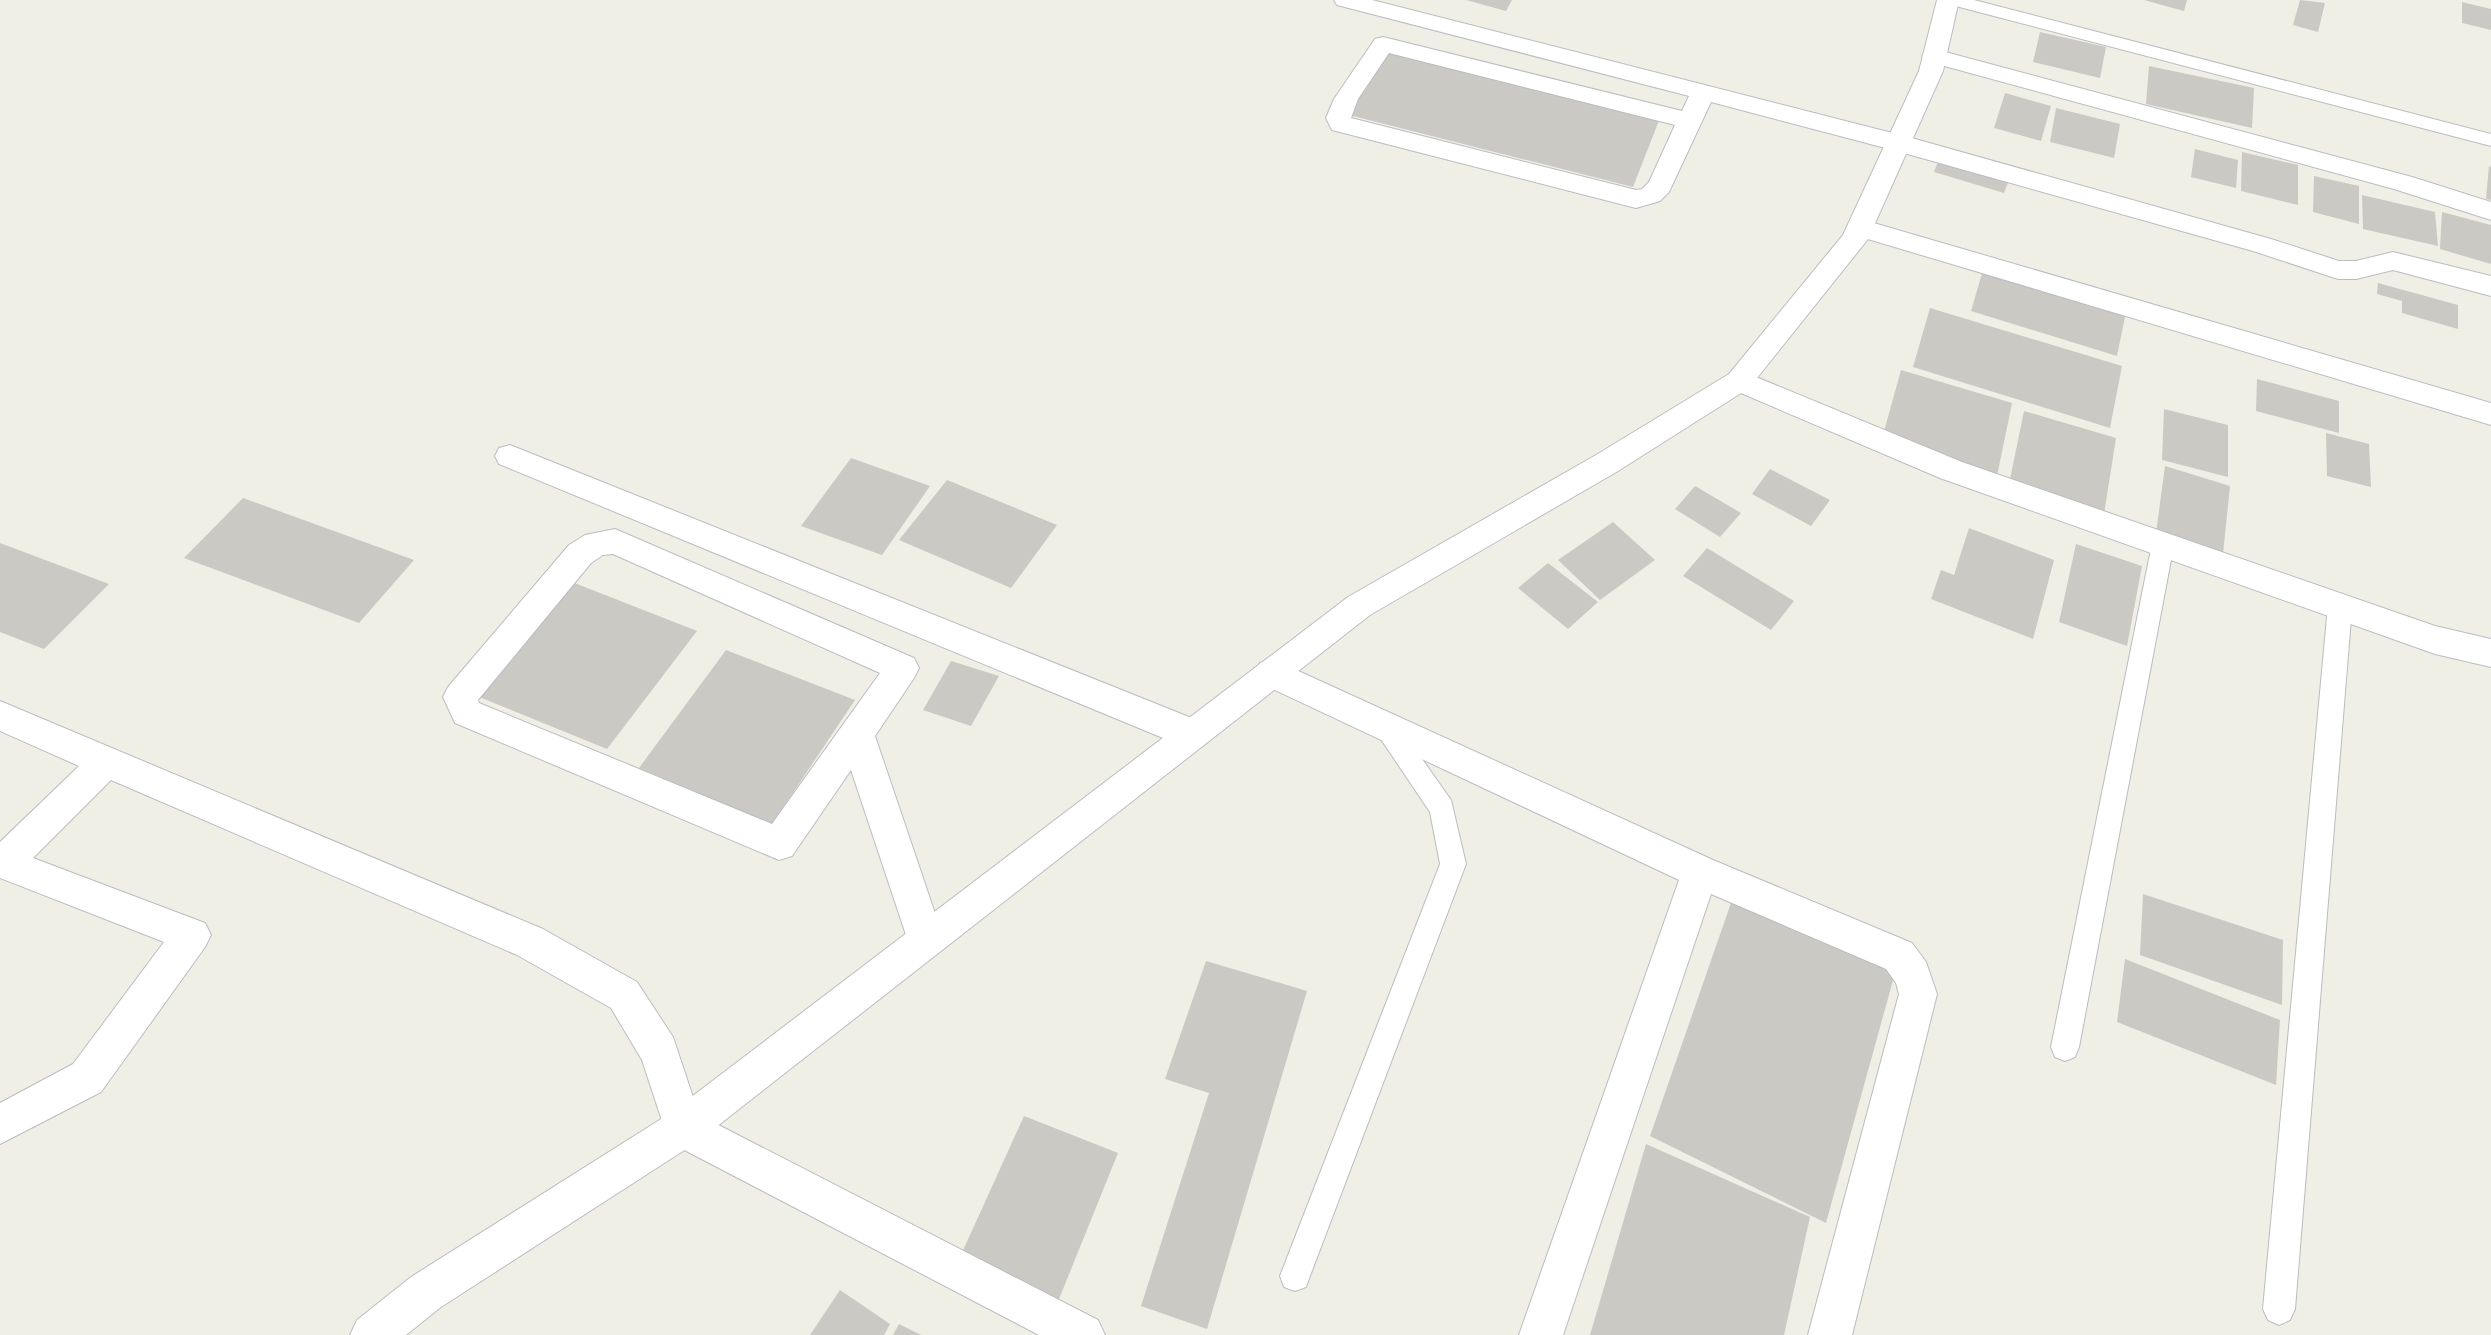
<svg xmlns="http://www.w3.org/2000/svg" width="2491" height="1335" font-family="Lato,sans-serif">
  <rect width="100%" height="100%" fill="#efefe6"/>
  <!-- building -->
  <path fill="#cac9c3" d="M 1466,0 L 1512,0 L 1506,11 Z
    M 2144,0 L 2187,0 L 2184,11 Z
    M 2300,0 L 2325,3 L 2318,32 L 2293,25 Z
    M 2462,2 L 2491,9 L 2491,30 L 2462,23 Z
    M 2040,32 L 2106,47 L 2100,78 L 2033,62 Z
    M 1382,50 L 1660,118 L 1633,187 L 1345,114 Z
    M 2149,66 L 2254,88 L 2252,128 L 2146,104 Z
    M 2005,93 L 2051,106 L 2041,141 L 1994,128 Z
    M 2056,108 L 2120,124 L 2114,158 L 2050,142 Z
    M 2195,149 L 2238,160 L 2236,188 L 2191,177 Z
    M 2242,152 L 2298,165 L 2298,205 L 2241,191 Z
    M 1939,159 L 2009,180 L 2004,193 L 1934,172 Z
    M 2489,166 L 2491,167 L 2491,200 L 2486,199 Z
    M 2314,176 L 2359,186 L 2359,224 L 2313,212 Z
    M 2362,195 L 2435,212 L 2438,246 L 2363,229 Z
    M 2442,212 L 2491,225 L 2491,264 L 2440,249 Z
    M 1983,270 L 2126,312 L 2117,356 L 1971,311 Z
    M 2378,283 L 2458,305 L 2458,329 L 2402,313 L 2402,301 L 2377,294 Z
    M 1930,308 L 2122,366 L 2110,428 L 1913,367 Z
    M 1901,370 L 2012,403 L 1997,476 L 1883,435 Z
    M 2257,379 L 2339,401 L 2339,433 L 2256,411 Z
    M 2164,409 L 2228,425 L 2228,477 L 2162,460 Z
    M 2024,411 L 2116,438 L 2104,514 L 2009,484 Z
    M 2326,433 L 2369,444 L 2371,487 L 2327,476 Z
    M 851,458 L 930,486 L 882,555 L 801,526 Z
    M 2165,466 L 2230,486 L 2223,554 L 2156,533 Z
    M 1770,469 L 1830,500 L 1811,526 L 1752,494 Z
    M 947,480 L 1057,525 L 1011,588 L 899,540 Z
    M 1695,486 L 1741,513 L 1720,537 L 1675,509 Z
    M 243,498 L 414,560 L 359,623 L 184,558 Z
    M 1613,522 L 1655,560 L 1600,600 L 1558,560 Z
    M 1969,528 L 2054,560 L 2033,639 L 1931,599 L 1941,570 L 1954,575 Z
    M 0,543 L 109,584 L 44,649 L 0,632 Z
    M 2076,544 L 2142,566 L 2127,646 L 2059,622 Z
    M 1707,548 L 1794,601 L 1771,630 L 1683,576 Z
    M 1548,563 L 1598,602 L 1568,629 L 1518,588 Z
    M 572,582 L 697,631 L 607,749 L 477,696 Z
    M 726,650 L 855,700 L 772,824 L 639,768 Z
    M 951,661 L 999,676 L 971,726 L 923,710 Z
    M 2143,894 L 2283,940 L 2282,1005 L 2140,955 Z
    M 1732,900 L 1895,973 L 1826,1223 L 1650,1136 Z
    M 2125,959 L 2280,1020 L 2276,1085 L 2117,1022 Z
    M 1206,961 L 1307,991 L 1207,1329 L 1141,1306 L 1209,1093 L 1165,1079 Z
    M 1024,1116 L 1118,1153 L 1059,1299 L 960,1257 Z
    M 1646,1144 L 1810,1217 L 1784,1335 L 1590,1335 Z
    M 840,1290 L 890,1324 L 884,1335 L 810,1335 Z
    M 899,1324 L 921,1335 L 893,1335 Z"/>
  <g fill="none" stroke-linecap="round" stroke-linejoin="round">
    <!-- lane casing -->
    <g stroke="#babcc1" stroke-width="2">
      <path id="lane" d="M 1946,0 L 1974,0 L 2491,134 L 2491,146 L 1948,4 Z
        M 2163,535 L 2171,538 L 2174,544 L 2079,1047 L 2075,1057 L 2065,1061 L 2055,1057 L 2051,1047 L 2152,544 L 2155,538 Z
        M 2340,596 L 2348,599 L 2352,606 L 2295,1309 L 2290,1320 L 2279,1325 L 2268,1320 L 2263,1309 L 2328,606 L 2332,599 Z
        M 1384,715 L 1393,718 L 1451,800 L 1466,864 L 1310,1276 L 1306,1287 L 1295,1291 L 1284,1287 L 1280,1276 L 1440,864 L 1430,812 L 1372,726 L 1375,718 Z"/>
    </g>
    <!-- street casing -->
    <g stroke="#babcc1" stroke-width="2">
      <path id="street" d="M 1334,0 L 1372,0 L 1908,137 L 2271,239 L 2339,261 L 2356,261 L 2393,252 L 2491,276 L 2491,296 L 2393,270 L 2356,279 L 2338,279 L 2253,251 L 1893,150 L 1711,102 L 1669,192 L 1660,201 L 1636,208 L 1332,130 L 1326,118 L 1334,99 L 1375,39 L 1383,37 L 1682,111 L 1689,96 L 1337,5 ZM 1389,53 L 1675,125 L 1649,182 L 1642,189 L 1636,190 L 1351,118 L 1358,99 Z
        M 1934,49 L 2412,177 L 2491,202 L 2491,220 L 2394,189 L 1926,61 L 1922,56 L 1926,51 Z
        M 1860,219 L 2491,403 L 2491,425 L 1851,234 L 1847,228 L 1851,222 Z
        M 1739,370 L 1962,462 L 2435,626 L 2491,639 L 2491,667 L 2435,654 L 1940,478 L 1729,388 L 1725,381 L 1729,374 Z
        M 510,445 L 1204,723 L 1209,734 L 1204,745 L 1192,749 L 1180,745 L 499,464 L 495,456 L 499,448 Z
        M 615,529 L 914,658 L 919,668 L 914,678 L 875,736 L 944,940 L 938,953 L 925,958 L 912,953 L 851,770 L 792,856 L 779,860 L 455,723 L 443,697 L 448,687 L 569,545 L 585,535 ZM 613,554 L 880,673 L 772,824 L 479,703 L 478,700 L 591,563 L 603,555 Z
        M 1272,659 L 1713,860 L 1912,943 L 1926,962 L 1937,994 L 1852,1335 L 1808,1335 L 1899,994 L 1896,983 L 1886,969 L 1711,894 L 1563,1335 L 1519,1335 L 1679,880 L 1260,683 L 1255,673 L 1260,663 Z
        M 0,701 L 543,929 L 637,982 L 673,1037 L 699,1115 L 1098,1320 L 1105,1335 L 1039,1335 L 669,1142 L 642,1060 L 611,1008 L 517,955 L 111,780 L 33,858 L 205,923 L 211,935 L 205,947 L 101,1092 L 0,1144 L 0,1103 L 73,1064 L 164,942 L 0,878 L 0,842 L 79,766 L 0,731 Z"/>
    </g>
    <!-- secondary casing -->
    <g stroke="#bbbdc3" stroke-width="2">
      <path id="secondary" d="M 1937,0 L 1959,0 L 1943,71 L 1868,239 L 1749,388 L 1618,471 L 1370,615 L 697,1142 L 441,1307 L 406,1335 L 350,1335 L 357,1320 L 411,1277 L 669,1114 L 1348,597 L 1596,455 L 1729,374 L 1843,235 L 1919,71 Z"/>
    </g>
    <!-- lane -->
    <use href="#lane" fill="#fff" fill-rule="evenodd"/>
    <!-- street -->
    <use href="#street" fill="#fff" fill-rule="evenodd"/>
    <!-- secondary -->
    <use href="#secondary" fill="#fff" fill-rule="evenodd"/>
  </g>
</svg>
